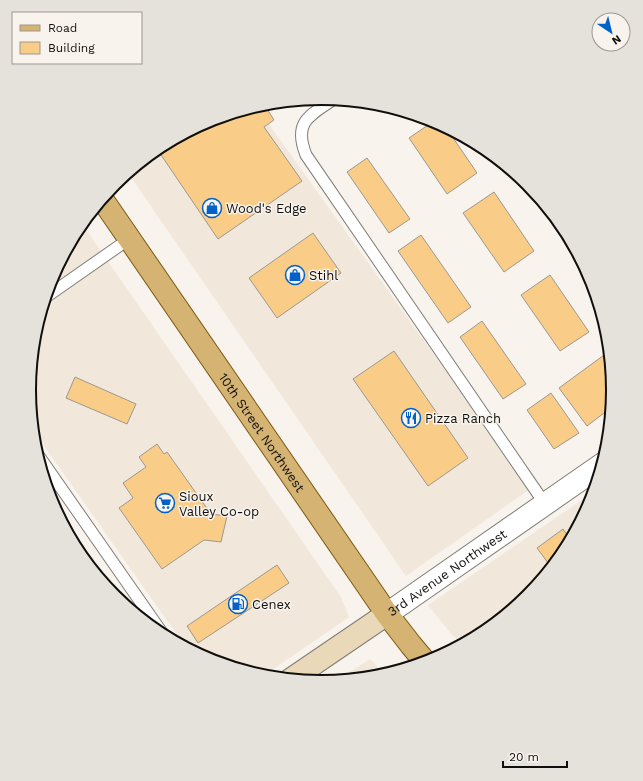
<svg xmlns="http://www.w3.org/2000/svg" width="643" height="781" font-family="'Work Sans',sans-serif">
  <rect width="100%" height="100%" fill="#f8f3ed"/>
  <!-- built -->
  <path fill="#f1e8db" d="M 256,106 L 530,489 L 406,576 L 128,173 L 159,147 L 210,120 Z
    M 82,224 L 341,597 L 349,617 L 262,677 L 209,661 L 187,649 L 33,430 L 29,390 L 35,333 L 51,278 Z
    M 595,491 L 592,503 L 565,553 L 528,597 L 484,634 L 464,645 L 452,635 L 428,605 Z
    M 370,659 L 385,675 L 378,677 L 334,682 Z"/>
  <!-- building -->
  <path fill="#f9cc87" stroke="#9c9892" d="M 264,104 L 274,120 L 264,127 L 302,181 L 218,239 L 157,149 L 210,120 Z
    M 434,121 L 445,126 L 477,173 L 447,194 L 409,138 Z
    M 367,158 L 410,219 L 389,233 L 347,172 Z
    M 494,192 L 534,251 L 504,272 L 463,213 Z
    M 313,233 L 341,273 L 277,318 L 249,278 Z
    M 421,235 L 471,307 L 448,323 L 398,251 Z
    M 550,275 L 589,332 L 560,351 L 521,295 Z
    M 482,321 L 526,384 L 503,399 L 460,337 Z
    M 394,351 L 468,458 L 428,486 L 353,379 Z
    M 604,355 L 612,365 L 614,391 L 612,407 L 587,426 L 559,388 Z
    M 75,377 L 136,404 L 127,424 L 66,398 Z
    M 551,393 L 579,433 L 554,449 L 527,410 Z
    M 157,444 L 164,454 L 167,452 L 211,514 L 227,516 L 221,542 L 204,540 L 162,569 L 119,508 L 133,498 L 123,483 L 146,467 L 139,457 Z
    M 563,529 L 571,541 L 566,550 L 548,563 L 537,548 Z
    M 277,565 L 289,583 L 198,643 L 187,626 Z
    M 519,602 L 520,604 L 487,631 L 484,626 Z"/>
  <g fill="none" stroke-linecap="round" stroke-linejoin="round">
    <!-- service casing -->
    <g stroke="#817d77" stroke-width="13">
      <path id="service" d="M 334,99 C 309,116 293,122 306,155 L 545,504
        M 46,297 L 129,239
        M 36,452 L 165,637"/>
    </g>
    <!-- tertiary casing -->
    <g stroke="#817d77" stroke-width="24">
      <g id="tertiary">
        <path id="s1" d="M 387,614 L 604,463"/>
      </g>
    </g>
    <!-- secondary casing -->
    <g stroke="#817d77" stroke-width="24">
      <path id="secondary" d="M 290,680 L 387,614"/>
    </g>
    <!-- primary casing -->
    <g stroke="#7e5912" stroke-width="24">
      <g id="primary">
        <path id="s2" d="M 102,199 L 387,614 L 411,645 L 426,663"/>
      </g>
    </g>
    <!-- service -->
    <use href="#service" stroke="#fff" stroke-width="11"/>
    <!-- tertiary -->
    <use href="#tertiary" stroke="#fff" stroke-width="22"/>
    <!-- secondary -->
    <use href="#secondary" stroke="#ead9b8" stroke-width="22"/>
    <!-- primary -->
    <use href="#primary" stroke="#d5b372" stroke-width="22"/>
  </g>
  <!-- icons -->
  <defs>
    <g id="shop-ring" transform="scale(1)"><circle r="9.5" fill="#f8f3ed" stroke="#0161ca" stroke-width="1.5"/><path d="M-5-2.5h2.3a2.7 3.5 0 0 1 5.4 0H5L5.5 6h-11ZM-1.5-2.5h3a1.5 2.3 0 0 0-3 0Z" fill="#0161ca"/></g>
    <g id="restaurant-ring" transform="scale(1)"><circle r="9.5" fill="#f8f3ed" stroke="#0161ca" stroke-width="1.5"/><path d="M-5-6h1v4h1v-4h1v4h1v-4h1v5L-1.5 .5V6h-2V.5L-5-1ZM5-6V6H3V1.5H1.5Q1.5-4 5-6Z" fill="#0161ca"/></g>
    <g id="supermarket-ring" transform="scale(1)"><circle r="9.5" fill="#f8f3ed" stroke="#0161ca" stroke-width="1.5"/><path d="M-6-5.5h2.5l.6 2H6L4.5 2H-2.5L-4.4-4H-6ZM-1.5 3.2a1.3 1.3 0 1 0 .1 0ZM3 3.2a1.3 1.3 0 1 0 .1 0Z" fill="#0161ca"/></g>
    <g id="fuel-ring" transform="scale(1)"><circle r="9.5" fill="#f8f3ed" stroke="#0161ca" stroke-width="1.5"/><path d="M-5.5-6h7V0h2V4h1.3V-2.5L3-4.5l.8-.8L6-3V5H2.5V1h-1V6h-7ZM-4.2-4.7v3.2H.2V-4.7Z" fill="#0161ca"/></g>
  </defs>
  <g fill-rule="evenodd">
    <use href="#shop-ring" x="212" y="208"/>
    <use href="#shop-ring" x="295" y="275"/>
    <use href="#restaurant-ring" x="411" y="418"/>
    <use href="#supermarket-ring" x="165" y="503"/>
    <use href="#fuel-ring" x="238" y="604"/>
  </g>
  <g text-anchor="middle" stroke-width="3" stroke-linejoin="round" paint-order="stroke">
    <!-- poi labels -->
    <g font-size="13" fill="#100f0d" stroke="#f8f3ed" text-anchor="start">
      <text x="226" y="213">Wood's Edge</text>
      <text x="309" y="280">Stihl</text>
      <text x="425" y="423">Pizza Ranch</text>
      <text x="179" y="501">Sioux<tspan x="179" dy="15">Valley Co-op</tspan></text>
      <text x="252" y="609">Cenex</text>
    </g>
    <!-- street labels -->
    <g font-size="13" fill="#100f0d" stroke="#f8f3ed">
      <text dy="5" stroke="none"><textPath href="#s2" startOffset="283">10th Street Northwest</textPath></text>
      <text dy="5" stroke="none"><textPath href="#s1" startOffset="73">3rd Avenue Northwest</textPath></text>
    </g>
  </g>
  <!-- crop -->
  <path d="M0 0H643V781H0ZM36 390a285 285 0 1 1 570 0a285 285 0 1 1-570 0Z" fill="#e5e1db" fill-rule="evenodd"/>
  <path fill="none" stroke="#100f0d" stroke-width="2" d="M36 390a285 285 0 1 1 570 0a285 285 0 1 1-570 0Z"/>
  <!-- legend -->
  <rect x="12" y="12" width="130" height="52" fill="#f8f3ed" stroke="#9b9893"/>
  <rect x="20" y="25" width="20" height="6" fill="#d5b372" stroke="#9b9893"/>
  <text x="48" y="32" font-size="12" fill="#100f0d">Road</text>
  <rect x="20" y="42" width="20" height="12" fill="#f9cc87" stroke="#9b9893"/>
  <text x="48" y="52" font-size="12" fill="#100f0d">Building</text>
  <!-- north arrow -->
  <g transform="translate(611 32) rotate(145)"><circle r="19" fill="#f8f3ed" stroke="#9b9893"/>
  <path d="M0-3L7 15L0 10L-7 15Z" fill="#0161ca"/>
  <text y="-6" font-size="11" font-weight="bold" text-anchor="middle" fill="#100f0d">N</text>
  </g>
  <!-- scale -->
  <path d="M503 761v6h64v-6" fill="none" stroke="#100f0d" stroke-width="2"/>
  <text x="509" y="761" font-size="12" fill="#100f0d" stroke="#f8f3ed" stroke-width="3" paint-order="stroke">20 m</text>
</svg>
